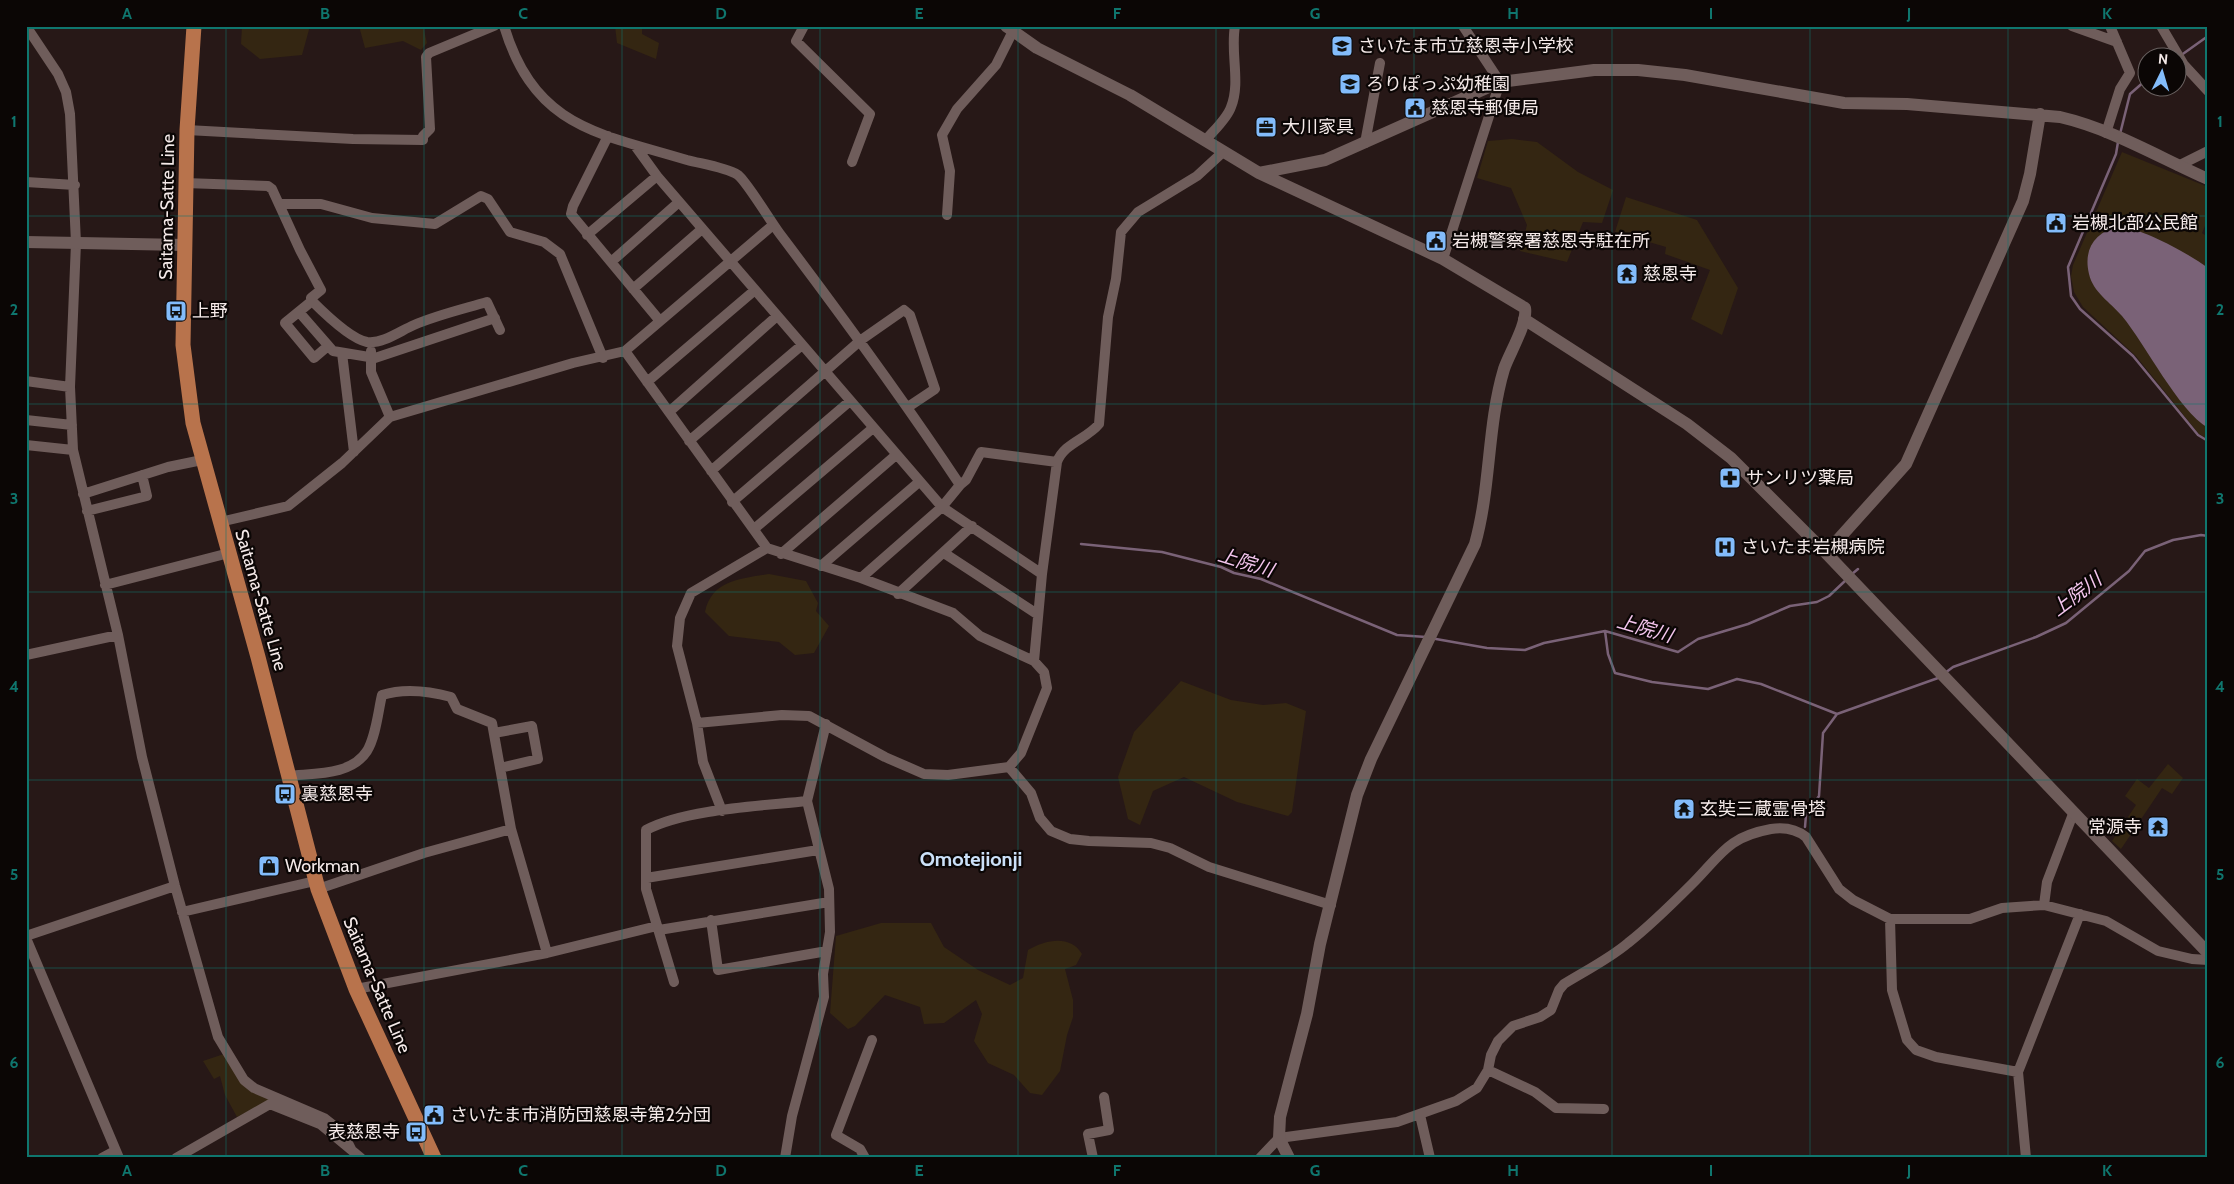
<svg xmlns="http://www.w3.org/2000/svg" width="2234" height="1184" font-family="Cabin,'Noto Sans JP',sans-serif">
  <rect width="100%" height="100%" fill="#271817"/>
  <!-- green -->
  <path fill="#342612" d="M 242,26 L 310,26 L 302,55 L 260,59 L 241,44 Z
    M 359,26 L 423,26 L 427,43 L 421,50 L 403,41 L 365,48 Z
    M 615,26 L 642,26 L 642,34 L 659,43 L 656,59 L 617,43 Z
    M 1512,139 L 1537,142 L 1578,172 L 1613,190 L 1602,223 L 1583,222 L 1567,262 L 1520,251 L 1527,225 L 1511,188 L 1477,178 L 1488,141 Z
    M 2122,152 L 2208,187 L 2208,219 L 2202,233 L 2208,237 L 2208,439 L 2199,434 L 2136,356 L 2083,307 L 2074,292 L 2071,276 L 2073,265 Z
    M 1626,197 L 1697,220 L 1738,288 L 1722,335 L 1691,319 L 1710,270 L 1665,254 L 1666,247 L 1615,232 Z
    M 769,574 L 806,581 L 818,603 L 816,611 L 829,626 L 814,653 L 795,655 L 779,642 L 729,636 L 705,612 C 712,580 740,579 769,574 Z
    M 1181,681 L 1231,700 L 1263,705 L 1286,703 L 1306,711 L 1292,812 L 1288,816 L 1237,802 L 1184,777 L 1153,791 L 1140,825 L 1128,819 L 1118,777 L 1134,732 Z
    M 2168,764 L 2183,778 L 2172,794 L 2162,788 L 2121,849 L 2112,841 L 2136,805 L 2125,796 L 2137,779 L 2149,788 Z
    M 881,923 L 931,923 L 944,947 L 978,970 L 1010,985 L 1023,978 L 1028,950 C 1045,940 1070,934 1082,954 L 1076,965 L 1065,969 L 1073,1000 L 1073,1017 L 1067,1035 L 1060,1071 L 1042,1095 L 1030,1093 L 1014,1075 L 988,1063 L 974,1041 L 982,1014 L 976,1000 L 944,1023 L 924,1024 L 920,1007 L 885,995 L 855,1026 L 848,1029 L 830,1013 L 836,936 Z
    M 224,1054 L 271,1100 L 237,1117 L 225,1095 L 220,1076 L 214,1079 L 203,1061 Z"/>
  <!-- water -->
  <path fill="#7a6277" d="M 2119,226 C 2143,229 2188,253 2208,268 L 2208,428 C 2178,410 2146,345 2122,316 C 2110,302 2093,292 2089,274 C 2083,249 2095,232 2119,226 Z"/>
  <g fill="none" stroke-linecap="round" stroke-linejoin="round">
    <!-- stream -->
    <path stroke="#7a6277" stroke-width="2.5" d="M 2180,56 L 2208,36
      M 2120,134 L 2130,94 L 2146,80
      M 2118,142 L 2116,154 L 2068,267 L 2071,296 L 2080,309 L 2133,356 L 2198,435 L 2208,441
      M 1081,544 L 1162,552 L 1221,567 L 1234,573 L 1261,579 L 1397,635 L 1426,637
      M 1852,574 L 1858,569
      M 1605,631 L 1608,654 L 1615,673 L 1652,682 L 1708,689 L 1737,679 L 1761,684 L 1837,714
      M 1436,639 L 1487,648 L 1525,650 L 1544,643 L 1605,631 L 1678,652 L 1698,639 L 1748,624 L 1790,606 L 1817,602 L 1829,596 L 1846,580
      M 1945,673 L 1953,667 L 2036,637 L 2066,623 L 2129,571 L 2145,551 L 2173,540 L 2201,535 L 2208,536
      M 1805,827 L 1806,815 L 1819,796 L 1823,733 L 1837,714 L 1938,678"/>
    <!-- minor -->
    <path stroke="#6f5d5b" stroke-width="10" d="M 26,26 L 58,74 L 66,92 L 70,114 L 76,243 L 70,387 L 73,450 L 118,635 L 142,757 L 175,886 L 218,1037 L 244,1080 L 254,1088 L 324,1118 L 343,1133 L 351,1149
      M 504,26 C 535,128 598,133 687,160 C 702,164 725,167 738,175 C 747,182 771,222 780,234 C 842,316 903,399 960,485 L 942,507 L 861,578
      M 804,26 L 796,41 L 870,114 L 852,162
      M 2072,26 L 2117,42
      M 2161,26 L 2184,65 L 2208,91
      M 187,130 L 353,139 L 423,140 L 423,136 L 430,129 L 426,57 L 429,53 L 494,26
      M 2106,133 L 2120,89 L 2130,73 L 2110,26
      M 608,136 L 573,206 L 571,214 L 660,321
      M 1205,141 C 1213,131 1227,119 1231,107 C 1241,82 1230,53 1235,26
      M 1365,143 L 1380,63
      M 636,147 L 657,176 L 942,507 L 1042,574
      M 2178,166 L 2208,151
      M 26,182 L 75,185
      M 185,183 L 268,186 L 272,189 L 300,250 L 321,290 L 311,298 L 312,301 C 324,313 351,339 367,342 C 383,344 400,331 414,325 C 437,315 463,309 487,302 L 500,330
      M 279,204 L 321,204 L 372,218 L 435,224 L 481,196 L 488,199 L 510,232 L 544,242 L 560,254 L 603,358
      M 947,215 L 950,171 L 942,135 L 957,109 L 996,65 L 1013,31
      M 587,235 L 657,176
      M 1443,259 L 1500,82 L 1463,26
      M 611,262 L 679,202
      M 633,289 L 702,229
      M 312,301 L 285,323 L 314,358 L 328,346
      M 299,312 L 333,351 L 375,358 L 495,318
      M 371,351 L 371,372 L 390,417
      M 625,351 L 767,548 L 861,578 L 953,613 L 980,636 L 1034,661 L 1044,672 L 1047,688 L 1021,753 L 1009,767 L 948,775 L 924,774 L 885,757 L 809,716 L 782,715 L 697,723
      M 342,353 L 354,452
      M 26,381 L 70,387
      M 647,382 L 755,290
      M 669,412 L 777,316
      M 26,420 L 72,425
      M 689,441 L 802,345
      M 26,445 L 73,450
      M 711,471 L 861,340 L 904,310 L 910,315 L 935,389 L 908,407
      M 960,485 L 966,480 L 981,452 L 1057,462
      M 83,494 L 168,467 L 202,460
      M 732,502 L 850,401
      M 87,511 L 147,496 L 142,475
      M 220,522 L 288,506 L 342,463 L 390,417 L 573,363 L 625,351 L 773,225
      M 754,529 L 873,428
      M 944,553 L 1037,614
      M 781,554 L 896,455
      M 821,566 L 919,482
      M 105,585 L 229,553
      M 898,594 L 972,526
      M 26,655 L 118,635
      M 1034,661 L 1042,574 L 1057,462 C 1064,443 1087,439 1099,424 L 1108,317 L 1116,279 L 1121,232 L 1138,212 L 1197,176 L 1223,152
      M 494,733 L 532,726 L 538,759 L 500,768
      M 1009,767 L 1031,793 L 1040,818 L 1051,831 L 1070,839 L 1089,841 L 1151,843 L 1170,848 L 1209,867 L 1331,905
      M 288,776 C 314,773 351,776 367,751 C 376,736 378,712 382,695 C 404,688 429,691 451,697 L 457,709 L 492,723 L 511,829 L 547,953
      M 722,811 L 703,762 L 697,723 L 677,646 L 680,618 L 691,593 L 767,548
      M 646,878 L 818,850
      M 318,889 L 424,853 L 511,829
      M 2044,905 L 2047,882 L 2073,814
      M 182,912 L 315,881
      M 1890,919 L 1892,990 L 1907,1040 L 1916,1050 L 1936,1057 L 2018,1072
      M 711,920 L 718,970 L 827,951
      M 659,930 L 829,902
      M 26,936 L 175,886
      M 26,938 L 119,1158
      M 674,982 L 646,889 L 646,830 C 685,809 762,806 807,801
      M 356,989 L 547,953 L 657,926
      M 1488,1070 L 1535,1092 L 1556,1108 L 1604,1109
      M 1420,1115 L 1430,1158
      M 102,1158 L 115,1151
      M 176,1158 L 270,1104 L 320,1124 L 361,1158
      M 785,1158 L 792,1116 L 824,997 L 823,974 L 830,932 L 829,889 L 807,801 L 826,724
      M 865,1158 L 860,1149 L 836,1135 L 872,1040
      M 1093,1158 L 1088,1134 L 1109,1130 L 1104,1097
      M 1260,1158 L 1279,1138 L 1397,1122 L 1456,1101 L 1477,1088 L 1488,1070 L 1491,1055 L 1498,1041 L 1513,1026 L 1540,1017 L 1551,1010 L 1559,990 L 1564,984 C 1585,971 1609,959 1628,943 C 1651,925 1672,904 1692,884 C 1721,855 1727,837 1771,829 C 1784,827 1796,829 1806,837 L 1839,889 L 1853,900 L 1890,919 L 1970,919 L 2002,908 L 2044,905 L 2106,921 L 2158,951 L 2192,959 L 2208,960
      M 2026,1158 L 2018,1072 L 2080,914"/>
    <!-- tertiary -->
    <path stroke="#6f5d5b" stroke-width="12" d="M 1006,26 L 1037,48 L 1130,95 L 1259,173 L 1443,259 L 1525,308 C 1528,323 1509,354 1504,369 C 1487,426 1491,487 1475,544 L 1371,759 L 1357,795 L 1320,944 L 1307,1014 L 1280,1117 L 1279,1138 L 1289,1158
      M 1259,173 L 1325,160 L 1500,82 L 1594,70 L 1638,70 L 1685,75 L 1844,103 L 1907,104 L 2060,117 C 2112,129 2160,158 2208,179
      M 26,242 L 185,245
      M 1524,319 L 1687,424 L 1731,458 L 1826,553 L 2208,953
      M 1826,553 L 1906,464 L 2023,201 L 2030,174 L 2040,114"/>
    <!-- primary -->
    <path stroke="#b8734c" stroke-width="15" d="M 194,26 L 187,130 L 183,345 L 193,423 L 258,657 L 318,889 L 356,989 L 434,1158"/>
  </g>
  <!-- grid -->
  <path fill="none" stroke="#0f766e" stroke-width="1" stroke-opacity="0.55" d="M 226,26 L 226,1158M 424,26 L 424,1158M 622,26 L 622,1158M 820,26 L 820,1158M 1018,26 L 1018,1158M 1216,26 L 1216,1158M 1414,26 L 1414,1158M 1612,26 L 1612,1158M 1810,26 L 1810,1158M 2008,26 L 2008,1158M 26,216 L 2208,216M 26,404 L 2208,404M 26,592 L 2208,592M 26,780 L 2208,780M 26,968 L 2208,968"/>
  <!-- icons -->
  <defs>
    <g id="school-square" transform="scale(1.125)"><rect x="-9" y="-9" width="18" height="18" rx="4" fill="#83bcfb" stroke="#0b0605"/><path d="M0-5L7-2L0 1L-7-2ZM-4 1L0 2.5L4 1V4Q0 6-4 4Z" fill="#111"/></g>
    <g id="civic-square" transform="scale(1.125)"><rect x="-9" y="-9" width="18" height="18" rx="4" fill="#83bcfb" stroke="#0b0605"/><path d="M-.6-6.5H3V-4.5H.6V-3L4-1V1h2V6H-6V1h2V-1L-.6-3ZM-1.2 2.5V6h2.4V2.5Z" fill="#111"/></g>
    <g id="office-square" transform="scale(1.125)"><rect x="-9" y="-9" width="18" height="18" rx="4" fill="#83bcfb" stroke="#0b0605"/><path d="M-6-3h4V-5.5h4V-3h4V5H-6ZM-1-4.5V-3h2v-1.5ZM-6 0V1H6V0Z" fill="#111"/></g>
    <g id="temple-square" transform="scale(1.125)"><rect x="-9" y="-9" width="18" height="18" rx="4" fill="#83bcfb" stroke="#0b0605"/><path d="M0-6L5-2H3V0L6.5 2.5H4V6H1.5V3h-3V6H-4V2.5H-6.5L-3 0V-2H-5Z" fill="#111"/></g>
    <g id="bus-square" transform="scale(1.125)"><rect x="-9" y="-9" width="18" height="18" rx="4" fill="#83bcfb" stroke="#0b0605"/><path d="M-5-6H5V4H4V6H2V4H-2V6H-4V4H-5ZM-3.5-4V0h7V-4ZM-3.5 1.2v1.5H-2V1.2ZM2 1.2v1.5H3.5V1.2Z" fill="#111"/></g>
    <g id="pharmacy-square" transform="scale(1.125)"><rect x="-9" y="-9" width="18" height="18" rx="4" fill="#83bcfb" stroke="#0b0605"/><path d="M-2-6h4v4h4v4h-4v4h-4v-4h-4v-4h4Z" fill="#111"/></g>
    <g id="hospital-square" transform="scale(1.125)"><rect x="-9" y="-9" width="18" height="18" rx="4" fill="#83bcfb" stroke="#0b0605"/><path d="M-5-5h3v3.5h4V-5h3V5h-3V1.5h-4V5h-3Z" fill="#111"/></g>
    <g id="shop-square" transform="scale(1.125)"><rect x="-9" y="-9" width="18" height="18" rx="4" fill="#83bcfb" stroke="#0b0605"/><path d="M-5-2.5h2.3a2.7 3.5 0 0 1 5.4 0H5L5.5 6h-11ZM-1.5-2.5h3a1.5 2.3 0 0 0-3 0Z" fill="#111"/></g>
  </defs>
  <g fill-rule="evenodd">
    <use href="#school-square" x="1342" y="46"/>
    <use href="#school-square" x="1350" y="84"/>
    <use href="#civic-square" x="1415" y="108"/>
    <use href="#office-square" x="1266" y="127"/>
    <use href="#civic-square" x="2056" y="223"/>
    <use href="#civic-square" x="1436" y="241"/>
    <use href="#temple-square" x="1627" y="274"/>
    <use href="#bus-square" x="176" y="311"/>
    <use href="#pharmacy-square" x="1730" y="478"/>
    <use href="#hospital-square" x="1725" y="547"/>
    <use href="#bus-square" x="285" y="794"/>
    <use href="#temple-square" x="1684" y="809"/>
    <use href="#temple-square" x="2158" y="827"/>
    <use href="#shop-square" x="269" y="866"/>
    <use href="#civic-square" x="434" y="1115"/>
    <use href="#bus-square" x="416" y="1132"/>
  </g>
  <g text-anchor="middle" stroke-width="4.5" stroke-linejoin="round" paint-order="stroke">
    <!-- poi labels -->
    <g font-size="18" fill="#f5eae9" stroke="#0b0605" text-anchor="start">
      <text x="1358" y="52">さいたま市立慈恩寺小学校</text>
      <text x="1366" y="90">ろりぽっぷ幼稚園</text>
      <text x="1431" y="114">慈恩寺郵便局</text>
      <text x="1282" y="133">大川家具</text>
      <text x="2072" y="229">岩槻北部公民館</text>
      <text x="1452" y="247">岩槻警察署慈恩寺駐在所</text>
      <text x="1643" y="280">慈恩寺</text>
      <text x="192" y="317">上野</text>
      <text x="1746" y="484">サンリツ薬局</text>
      <text x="1741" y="553">さいたま岩槻病院</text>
      <text x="301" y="800">裏慈恩寺</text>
      <text x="1700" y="815">玄奘三蔵霊骨塔</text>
      <text x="2142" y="833" text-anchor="end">常源寺</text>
      <text x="285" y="872">Workman</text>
      <text x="450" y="1121">さいたま市消防団慈恩寺第2分団</text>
      <text x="400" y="1138" text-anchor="end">表慈恩寺</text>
    </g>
    <!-- street labels -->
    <g font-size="18" fill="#f5eae9" stroke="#0b0605">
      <text transform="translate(167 207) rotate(-89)" y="6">Saitama-Satte Line</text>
      <text transform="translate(261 600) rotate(74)" y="6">Saitama-Satte Line</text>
      <text transform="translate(377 985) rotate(67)" y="6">Saitama-Satte Line</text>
    </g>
    <!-- water labels -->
    <g font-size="19" font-style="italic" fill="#f5c6ef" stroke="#0b0605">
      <text transform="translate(1246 562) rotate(17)" y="7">上院川</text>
      <text transform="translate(2076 594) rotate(-37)" y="7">上院川</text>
      <text transform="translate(1645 628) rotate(16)" y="7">上院川</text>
    </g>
    <!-- quarter labels -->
    <g font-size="20" font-weight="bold" fill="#cbe0f8" stroke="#0b0605">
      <text x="971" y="866">Omotejionji</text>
    </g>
  </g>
  <!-- border -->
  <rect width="2234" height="1184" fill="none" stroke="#0b0605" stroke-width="55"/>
  <!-- north arrow -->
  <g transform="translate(2162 72) rotate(5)"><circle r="24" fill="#0b0605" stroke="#696160"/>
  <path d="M0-4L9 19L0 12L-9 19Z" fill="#83bcfb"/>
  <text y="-8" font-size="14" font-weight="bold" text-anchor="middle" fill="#f5eae9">N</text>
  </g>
  <rect x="28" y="28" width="2178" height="1128" fill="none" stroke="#0f766e" stroke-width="2"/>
  <g font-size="16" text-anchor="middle" font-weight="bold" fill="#0f766e">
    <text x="127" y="19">A</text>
    <text x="325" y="19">B</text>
    <text x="523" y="19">C</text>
    <text x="721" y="19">D</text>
    <text x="919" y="19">E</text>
    <text x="1117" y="19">F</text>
    <text x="1315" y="19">G</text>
    <text x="1513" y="19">H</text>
    <text x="1711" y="19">I</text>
    <text x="1909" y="19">J</text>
    <text x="2107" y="19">K</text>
    <text x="14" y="127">1</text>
    <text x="2220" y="127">1</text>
    <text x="14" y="315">2</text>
    <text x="2220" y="315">2</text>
    <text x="14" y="504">3</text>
    <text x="2220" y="504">3</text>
    <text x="14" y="692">4</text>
    <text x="2220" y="692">4</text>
    <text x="14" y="880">5</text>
    <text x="2220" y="880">5</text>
    <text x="14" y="1068">6</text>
    <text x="2220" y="1068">6</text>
    <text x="127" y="1176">A</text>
    <text x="325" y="1176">B</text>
    <text x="523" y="1176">C</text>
    <text x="721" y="1176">D</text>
    <text x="919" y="1176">E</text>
    <text x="1117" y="1176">F</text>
    <text x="1315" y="1176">G</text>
    <text x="1513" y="1176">H</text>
    <text x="1711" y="1176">I</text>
    <text x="1909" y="1176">J</text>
    <text x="2107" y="1176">K</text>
  </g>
</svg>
